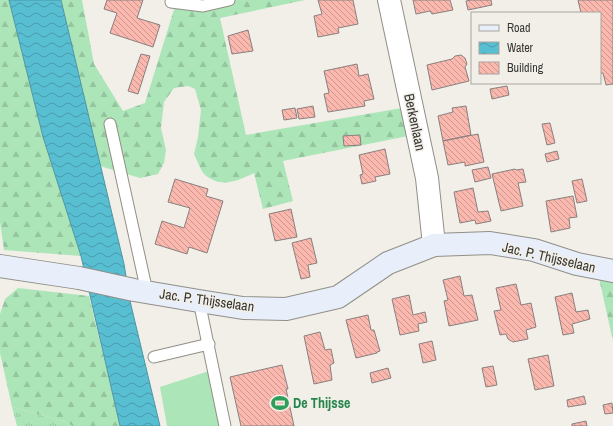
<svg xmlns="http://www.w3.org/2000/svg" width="613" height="426" font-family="'Archivo Narrow',sans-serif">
  <defs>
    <pattern id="grass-tufts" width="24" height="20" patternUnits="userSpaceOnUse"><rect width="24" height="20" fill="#ace5b7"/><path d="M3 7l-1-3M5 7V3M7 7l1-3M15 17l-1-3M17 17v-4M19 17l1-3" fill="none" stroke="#95c59e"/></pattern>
    <pattern id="forest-firs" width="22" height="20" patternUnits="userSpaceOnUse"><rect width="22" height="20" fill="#ace5b7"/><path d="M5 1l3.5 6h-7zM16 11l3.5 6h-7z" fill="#95c59e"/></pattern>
    <pattern id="water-waves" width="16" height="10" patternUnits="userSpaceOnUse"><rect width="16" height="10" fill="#58bed2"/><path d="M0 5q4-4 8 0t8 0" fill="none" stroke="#4a9bab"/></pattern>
    <pattern id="building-back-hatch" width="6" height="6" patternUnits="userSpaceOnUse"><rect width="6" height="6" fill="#fab8ae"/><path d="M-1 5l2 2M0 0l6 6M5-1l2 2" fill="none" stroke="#cb968e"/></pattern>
  </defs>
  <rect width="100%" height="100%" fill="#f1efe7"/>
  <!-- grass -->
  <path fill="url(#grass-tufts)" d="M 12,407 L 66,422 L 72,426 L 17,426 Z"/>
  <!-- forest -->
  <path fill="url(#forest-firs)" d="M 0,0 L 9,0 L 43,137 L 81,256 L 4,250 L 0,222 Z
    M 61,0 L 82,0 L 94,64 L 123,111 L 145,103 L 177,0 L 305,0 L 220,18 L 246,135 L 402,108 L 408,136 L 283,161 L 293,201 L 263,209 L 254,173 C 237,181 221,189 204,174 C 200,169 197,160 194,154 L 198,137 L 201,110 L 195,89 L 188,86 L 174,88 L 164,102 L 161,128 L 166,150 L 164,163 L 158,174 L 140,178 L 100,166 Z
    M 599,278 L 613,281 L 613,339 L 611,332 Z
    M 18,288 L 89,296 L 120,426 L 72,426 L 66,422 L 12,407 L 0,353 L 0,314 L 5,299 Z"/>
  <!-- garden -->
  <path fill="#ace5b7" d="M 209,371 L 221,426 L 167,426 L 160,387 Z"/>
  <!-- water -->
  <path fill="url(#water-waves)" stroke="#4e96a3" d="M 9,0 L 61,0 L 124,264 L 130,301 L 160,426 L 120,426 L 81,256 L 43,137 Z"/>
  <!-- building -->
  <path fill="url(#building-back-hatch)" stroke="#89807f" d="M 107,0 L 143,0 L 137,18 L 160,25 L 153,47 L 110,33 L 117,13 L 104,9 Z
    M 318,0 L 353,0 L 358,24 L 338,28 L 339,33 L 318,37 L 314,16 L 322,14 Z
    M 413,0 L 450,0 L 453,10 L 432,14 L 430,11 L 416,14 Z
    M 471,0 L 491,0 L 492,5 L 468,10 L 466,1 Z
    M 578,0 L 613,0 L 613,84 L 606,85 L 603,73 L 600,73 L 600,13 L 581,13 Z
    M 248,30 L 253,51 L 232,54 L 228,36 Z
    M 141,54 L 150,56 L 138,94 L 128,91 Z
    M 461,55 L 465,58 L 467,64 L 465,67 L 469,81 L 432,90 L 427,65 L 452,59 L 455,56 Z
    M 357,64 L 359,76 L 368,74 L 374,99 L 364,101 L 365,106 L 328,112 L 324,94 L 329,93 L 324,71 Z
    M 507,86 L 509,95 L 492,99 L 490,89 Z
    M 313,106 L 315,117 L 299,119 L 297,109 Z
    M 466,106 L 471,135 L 443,141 L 438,116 L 453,112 L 452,108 Z
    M 295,108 L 297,118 L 284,120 L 282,110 Z
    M 550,123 L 555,143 L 547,145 L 542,124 Z
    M 478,134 L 484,162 L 465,166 L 465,162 L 448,165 L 443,141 Z
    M 360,135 L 361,145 L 344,146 L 343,136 Z
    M 385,149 L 390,174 L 375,177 L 376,181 L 362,184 L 360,175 L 363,174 L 359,155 Z
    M 557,151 L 559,159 L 547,162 L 545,154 Z
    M 488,167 L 491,178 L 475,182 L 472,170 Z
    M 515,169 L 516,170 L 523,169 L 526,182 L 518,183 L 523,206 L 501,211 L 492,174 Z
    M 175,179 L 208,189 L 206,196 L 223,201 L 207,253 L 189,247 L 187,254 L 155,244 L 162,221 L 184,228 L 190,208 L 168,202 Z
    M 582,179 L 587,201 L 577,203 L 572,181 Z
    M 473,188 L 478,212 L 488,211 L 491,221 L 476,224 L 475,220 L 460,223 L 454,192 Z
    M 573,196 L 577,217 L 569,218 L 570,228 L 551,232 L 546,201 Z
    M 291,209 L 297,237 L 275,241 L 269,214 Z
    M 311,238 L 317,263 L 308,265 L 310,277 L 301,279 L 292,243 Z
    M 460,276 L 464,296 L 472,295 L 478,320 L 449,326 L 444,301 L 448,300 L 443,280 Z
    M 516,284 L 521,305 L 531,303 L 536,327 L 526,330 L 528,339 L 513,342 L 508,339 L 506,334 L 500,335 L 494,311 L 501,310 L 496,288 Z
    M 572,293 L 576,312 L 588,310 L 590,319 L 572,324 L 574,333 L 563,335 L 555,297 Z
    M 409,295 L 413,315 L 425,312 L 427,322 L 418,324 L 419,331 L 400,335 L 392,299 Z
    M 368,315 L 371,330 L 374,330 L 380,351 L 377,352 L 377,353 L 356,358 L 346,320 Z
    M 320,332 L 325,350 L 331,349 L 334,363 L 330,365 L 332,380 L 314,384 L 304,336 Z
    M 432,341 L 436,360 L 423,363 L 419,344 Z
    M 548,355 L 554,386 L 535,390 L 528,359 Z
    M 282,365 L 288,389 L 286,389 L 294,426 L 241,426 L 230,377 Z
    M 493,366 L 497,385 L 486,387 L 482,368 Z
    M 388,368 L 391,378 L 372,383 L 370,373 Z
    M 584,396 L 586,404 L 568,407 L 567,400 Z
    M 612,403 L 613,413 L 605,414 L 603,405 Z
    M 586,421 L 587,426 L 572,426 L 572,424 Z"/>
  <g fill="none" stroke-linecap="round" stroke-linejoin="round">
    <!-- lane casing -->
    <g stroke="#918f87" stroke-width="13">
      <path id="lane" d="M 171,2 L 203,6 L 229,0
        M 110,124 L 147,292
        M 199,301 L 225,426
        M 154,357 L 209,344"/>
    </g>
    <!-- street casing -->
    <g stroke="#918f87" stroke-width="24">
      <path id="street" d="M 389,0 L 427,178 L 434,245"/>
    </g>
    <!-- secondary casing -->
    <g stroke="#918f87" stroke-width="24">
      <path id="secondary" d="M 0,266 L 79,278 L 134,290 L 199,301 L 243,308 L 286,309 L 338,297 L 388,263 L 434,245 L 490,243 L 534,250 L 577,264 L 613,271"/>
    </g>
    <!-- lane -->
    <use href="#lane" stroke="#fff" stroke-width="11"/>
    <!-- street -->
    <use href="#street" stroke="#fff" stroke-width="22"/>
    <!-- secondary -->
    <use href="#secondary" stroke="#e8eefa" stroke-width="22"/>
  </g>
  <!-- icons -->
  <defs>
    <g id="stadium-bare" transform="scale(1.38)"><path d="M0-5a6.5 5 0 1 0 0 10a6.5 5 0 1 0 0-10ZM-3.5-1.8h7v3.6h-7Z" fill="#2e9e5b" stroke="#f1efe7" stroke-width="2.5" paint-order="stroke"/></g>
  </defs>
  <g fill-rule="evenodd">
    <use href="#stadium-bare" x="280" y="403"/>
  </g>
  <g text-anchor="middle" stroke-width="3" stroke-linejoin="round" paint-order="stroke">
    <!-- street labels -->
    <g font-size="14" fill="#383734" stroke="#f1efe7">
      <text transform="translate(415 122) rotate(78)" y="5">Berkenlaan</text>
      <text transform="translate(549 257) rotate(13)" y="5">Jac. P. Thijsselaan</text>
      <text transform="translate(207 300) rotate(8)" y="5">Jac. P. Thijsselaan</text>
    </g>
    <!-- leisure labels -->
    <g font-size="14" font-weight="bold" fill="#27864d" stroke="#f1efe7" text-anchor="start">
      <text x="293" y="408">De Thijsse</text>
    </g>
  </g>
  <!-- legend -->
  <rect x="471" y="12" width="130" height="72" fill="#f1efe7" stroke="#a7a59f"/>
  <rect x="479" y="25" width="20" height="6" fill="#e8eefa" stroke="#a7a59f"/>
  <text x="507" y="32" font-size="12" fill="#383734">Road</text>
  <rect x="479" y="42" width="20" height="12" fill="url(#water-waves)" stroke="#a7a59f"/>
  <text x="507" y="52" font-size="12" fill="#383734">Water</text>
  <rect x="479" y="62" width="20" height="12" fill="url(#building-back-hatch)" stroke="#a7a59f"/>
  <text x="507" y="72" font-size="12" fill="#383734">Building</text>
</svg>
